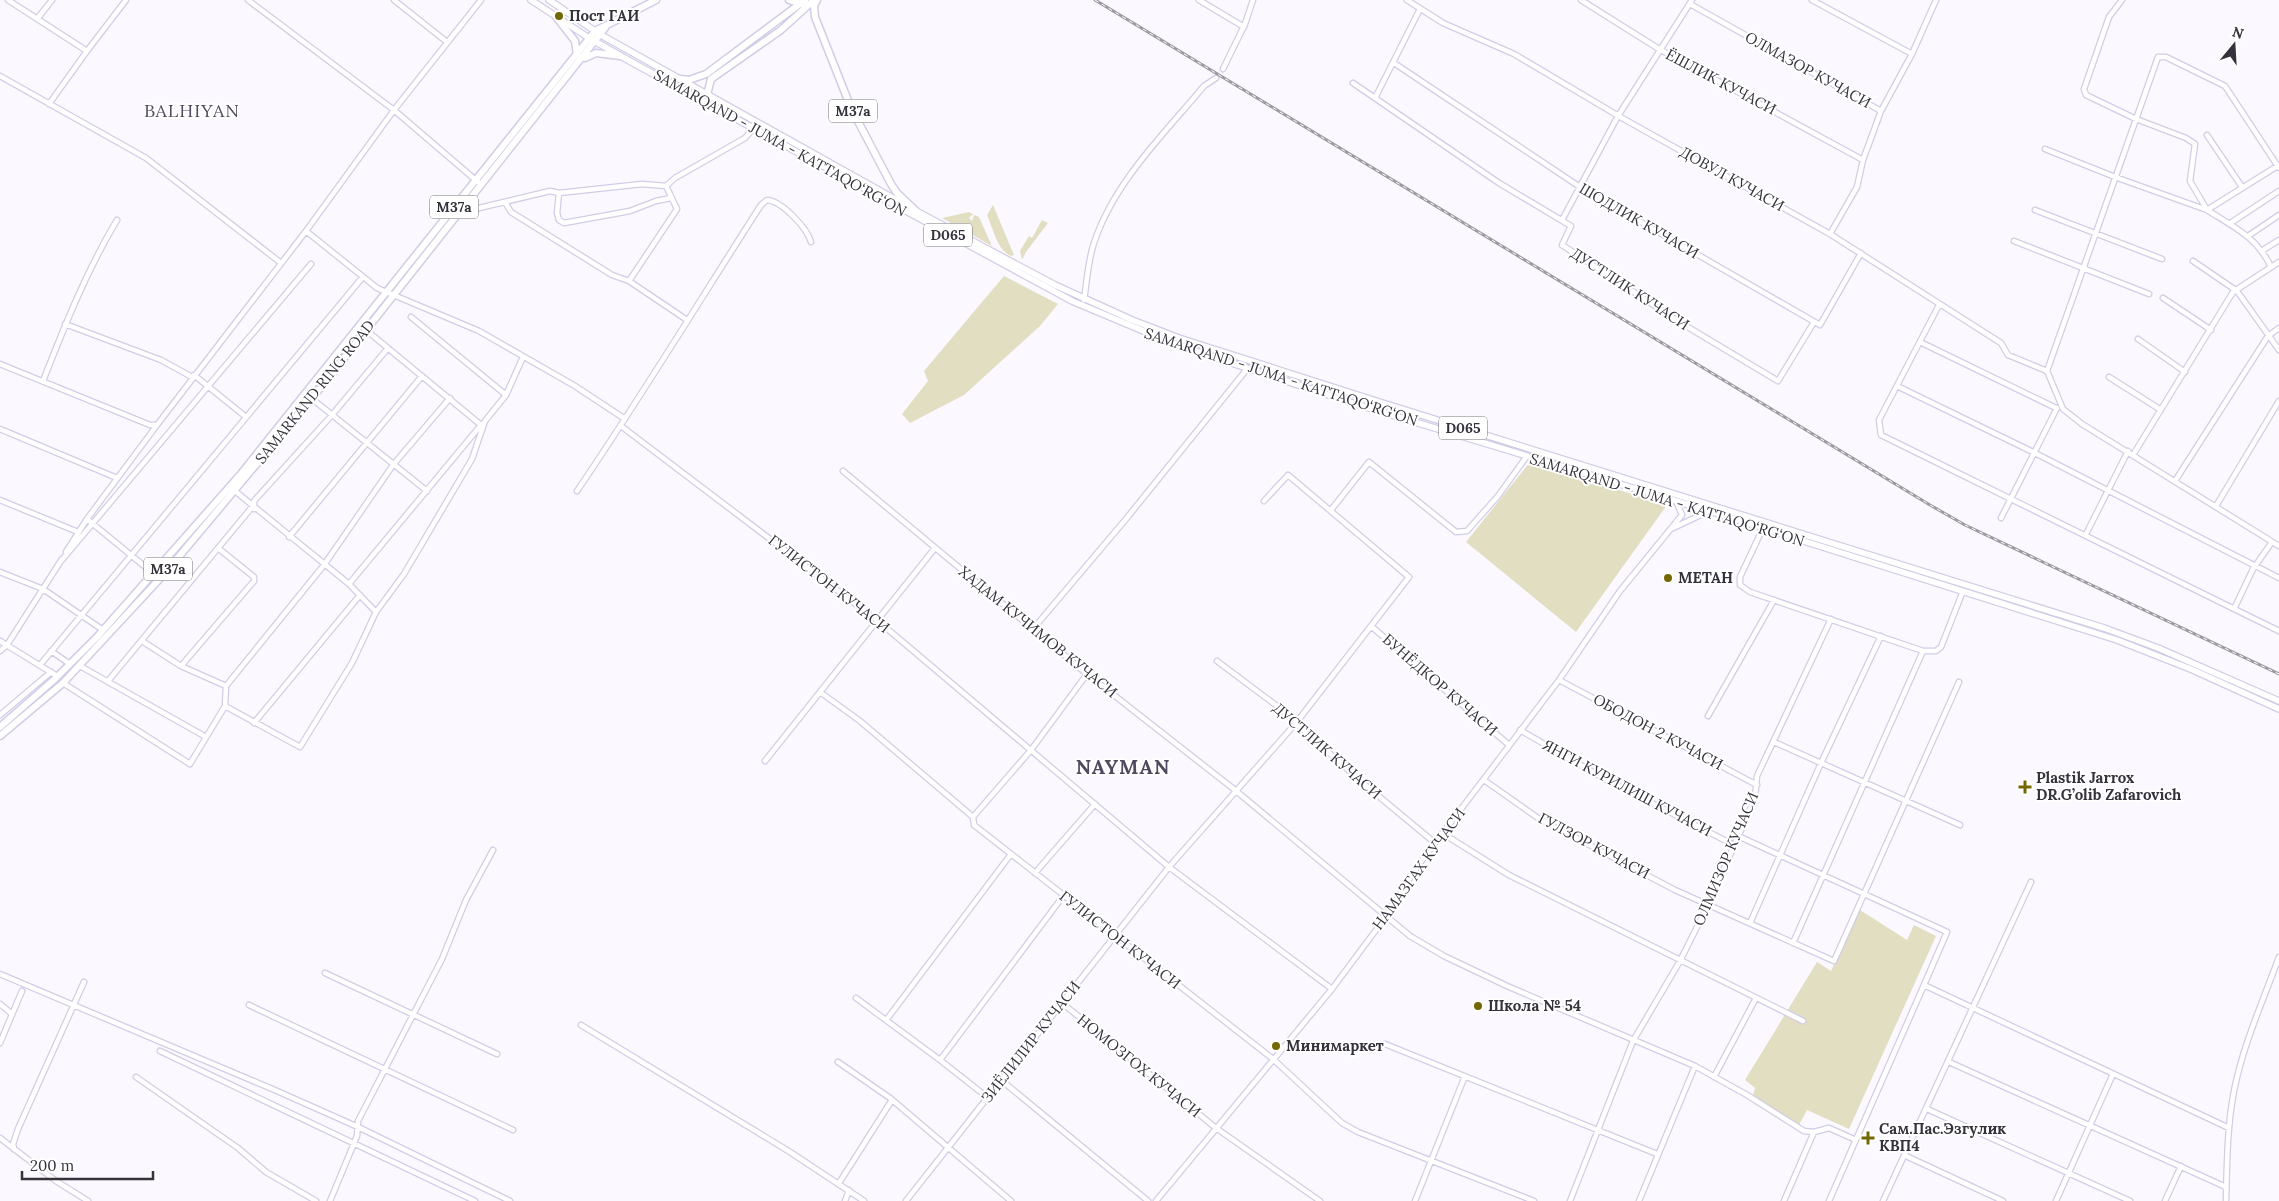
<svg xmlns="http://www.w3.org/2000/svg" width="2279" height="1201" font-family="Lora,serif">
  <rect width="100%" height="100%" fill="#fbf9ff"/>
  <!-- green -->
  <path fill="#e1dec1" d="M 993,205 L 1014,255 L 1011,256 C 997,250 993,228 987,215 Z
    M 969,212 L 973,214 L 969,218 L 972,221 L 974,215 L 979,217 L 992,246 L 942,218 Z
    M 1042,220 L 1048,223 L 1026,252 L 1022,260 L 1020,251 L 1029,236 L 1032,238 Z
    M 1004,276 L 1058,304 L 1040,326 L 964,395 L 910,423 L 902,414 L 928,381 L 924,371 Z
    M 1530,462 L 1667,505 L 1576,632 L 1466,542 Z
    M 1860,910 L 1907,940 L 1914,925 L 1936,936 L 1849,1129 L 1807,1110 L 1799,1125 L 1753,1095 L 1755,1088 L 1745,1080 L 1817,962 L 1831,971 Z"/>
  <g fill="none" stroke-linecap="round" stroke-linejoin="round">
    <!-- minor casing -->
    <g stroke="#d3cce6" stroke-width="7">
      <path id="minor" d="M 8,0 L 87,51 L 126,0
        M 248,0 L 394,110 L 478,182
        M 394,0 L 447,42
        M 1199,0 L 1244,27
        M 1407,0 L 1443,23 L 1514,54 L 1622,118 L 1830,234 L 2001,343 L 2008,355 L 2047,371
        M 1581,0 L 1659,49 L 1863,160
        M 1812,0 L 1912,54 L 1881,111
        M 1690,4 L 1881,111 L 1863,160 L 1857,187 L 1830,234
        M 37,19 L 52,0
        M 1912,54 L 1936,0
        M 1394,63 L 1580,187 L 1820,325 L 1861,253
        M 1223,69 L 1245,24 L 1253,0
        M 0,76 L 146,158 L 281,263
        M 1353,83 L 1499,183 L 1571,226 L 1562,245 L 1681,323 L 1778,381 L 1814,322
        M 1375,98 L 1420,9
        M 49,104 L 87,51
        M 2207,135 L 2242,187
        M 2045,149 L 2115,177 L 2207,210 L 2190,181 L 2195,144 L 2186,138 L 2136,119 L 2086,95 L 2084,89 L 2109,17 L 2122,0
        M 559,193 L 557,213 L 559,220 L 564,223 L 630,211 L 656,201 L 671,198
        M 505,202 L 511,212 L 612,275 L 629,281 L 687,320
        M 2035,210 L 2162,259
        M 458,213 L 550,191 L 559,193 L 642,184 L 666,186
        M 1562,220 L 1618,116 L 1692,0
        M 2229,224 L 2279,191
        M 306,231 L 377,288 L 479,331 L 575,386 L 625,419
        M 2248,236 L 2279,215
        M 2014,241 L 2149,294
        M 2263,250 L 2279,240
        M 2193,261 L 2237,291 L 2279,350
        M 2271,267 C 2257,237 2234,227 2207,210 L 2279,165
        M 629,281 L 677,209 L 666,186 L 675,178 L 745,138 L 753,129
        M 2163,298 L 2211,330
        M 1084,300 C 1087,281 1088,260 1094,243 C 1114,182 1164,134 1204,86 L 1216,78
        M 1939,305 L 1879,420 L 1881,435 L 2279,631
        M 411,317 L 506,395
        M 65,324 L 161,360 L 192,377
        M 366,330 L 481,425 L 482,424
        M 2138,339 L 2185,372
        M 1920,342 L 2056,408
        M 0,364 L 150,425 L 157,425 L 306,231 L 394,110 L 481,0
        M 2047,371 L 2158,57 L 2166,57 L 2225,86 L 2279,168
        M 2047,371 L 2063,409 L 2082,424 L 2279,546
        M 194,375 L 246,417
        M 2109,377 L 2161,410
        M 43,381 C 65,325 86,272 117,220
        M 1897,386 L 2033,452 L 2279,578
        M 311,398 L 427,491
        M 621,426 L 878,621 L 1169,867 L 1332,989
        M 0,429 L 117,478
        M 2133,455 L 2233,292 L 2279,262
        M 843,471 L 1087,674 L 1235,790 L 1410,936 L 1444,956 L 1507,986 L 1695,1066 L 1747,1095 L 1804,1131 L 1814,1132 L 1829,1128 L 1856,1140
        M 2175,481 L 2268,336 L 2279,328
        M 235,491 L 349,584 L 376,612
        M 577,491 C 641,397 700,300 761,205 L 767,200 C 782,201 807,228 811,242
        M 0,500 L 78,532
        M 2216,506 L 2279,401
        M 254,509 L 254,501 L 332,415 L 388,348
        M 1331,510 L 1369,462 L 1456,532 L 1467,531 L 1498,496 L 1527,456
        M 2001,518 L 2057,408
        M 87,519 L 154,574
        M 1673,528 L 1709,511
        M 1763,528 L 1740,577 L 1740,585 L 1750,592 L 1923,651 L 1936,651 L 1941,647 L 1963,591
        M 2086,534 L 2128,451
        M 289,537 L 422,376
        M 66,552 L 87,519 L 157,425
        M 61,561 L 311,264
        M 0,572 L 43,589 L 103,630
        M 349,584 L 481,425
        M 2234,609 L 2253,569 L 2272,542
        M 1371,626 L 1509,745
        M 1033,629 L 1126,519 L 1247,369
        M 0,641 L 57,676
        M 142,641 L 181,666 L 226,686 L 225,706
        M 0,651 L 7,645 L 62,559
        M 51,651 L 70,664
        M 1217,661 L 1277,706 L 1364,784 L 1435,843
        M 40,665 L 362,278
        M 80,666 L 206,737
        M 181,666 L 254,581 L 254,577 L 218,548
        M 1559,680 L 1757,785
        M 108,681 L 252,507
        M 63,683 L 190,764 L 225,706 L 300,747 L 352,663 L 376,612 L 404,574 L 472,459 L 485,421 L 506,395 L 523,357
        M 226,686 L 324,565 L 393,465 L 450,398
        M 820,692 L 860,721 L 973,817
        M 0,715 L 51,672
        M 1708,716 L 1774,600
        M 254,723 L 360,595
        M 1520,730 L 1605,779 L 1734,845
        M 1774,742 L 1960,825
        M 765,761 L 935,548
        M 1484,780 L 1538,818 L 1675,890 L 1834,961 L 1959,682
        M 973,817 L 974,825 L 1273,1059 L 1342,1123 L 1358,1132 L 1534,1201
        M 973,817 L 1031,750 L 1087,674
        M 1442,833 L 1509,875 L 1803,1021
        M 1738,836 L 1947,932 L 1924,985
        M 1035,873 L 1095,804
        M 1750,923 L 1821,763 L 1881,636
        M 1793,943 L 1923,651
        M 325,973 L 497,1054
        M 0,974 L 277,1091 L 358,1127 L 510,1201
        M 856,998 L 940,1060 L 1064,895
        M 1062,1003 L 1216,1128 L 1320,1201
        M 0,1004 L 12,1014
        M 249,1005 L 513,1130
        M 887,1019 L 1011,854
        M 581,1025 L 790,1152 L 864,1201
        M 0,1043 L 22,991
        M 1385,1044 L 1657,1154
        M 160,1051 L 475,1201
        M 940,1060 L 987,1097
        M 838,1062 L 890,1098 L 1011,1201
        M 1949,1062 L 2226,1187
        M 136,1077 L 238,1148 L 266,1172 L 316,1201
        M 1714,1077 L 1756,998
        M 1001,1080 L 1148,1201
        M 1927,1109 L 2130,1201
        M 0,1138 L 56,1181 L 88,1201
        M 14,1149 L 13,1144 L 18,1129 L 84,982
        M 1906,1156 L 2003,1201
        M 839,1183 L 892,1100
        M 330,1201 L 357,1136 L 358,1121 L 442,959 L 466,900 L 493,850
        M 845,1201 L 849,1190
        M 906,1201 L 1169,867 L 1296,723 L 1409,577 L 1288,475 L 1264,501
        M 1156,1201 L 1332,989 L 1379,926 L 1417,867 L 1559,680 L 1620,591 L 1682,515 L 1676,501
        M 1415,1201 L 1465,1076
        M 1570,1201 L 1633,1041 L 1680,961 L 1708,905 L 1755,798 L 1757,776 L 1831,619
        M 1639,1201 L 1695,1066
        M 1784,1201 L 1814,1132
        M 1829,1201 L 1924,985 L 2229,1128
        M 1883,1201 L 2031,882
        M 2056,1201 L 2113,1074
        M 2165,1201 L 2181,1166
        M 2226,1201 C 2227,1164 2227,1127 2234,1091 C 2243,1045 2263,1001 2279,957"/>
    </g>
    <!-- major casing -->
    <g stroke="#d3cce6" stroke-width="8">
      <path id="major" d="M 531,0 L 589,38 L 635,64 L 1072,301 L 1177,345 L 1362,406 L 1709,511 L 2117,640 L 2193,670 L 2279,709
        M 549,0 L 601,35 L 916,211 L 1055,285 L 1132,320 L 1179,338 L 1373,400 L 2104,628 L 2158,648 L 2279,701"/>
    </g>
    <!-- highway casing -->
    <g stroke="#d3cce6" stroke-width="9">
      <path id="highway" d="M 789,0 L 804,5
        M 817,0 L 814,6 L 815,17 L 851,108 L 891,184 L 897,193 L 916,211
        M 557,18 L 575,41 L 577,55
        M 585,58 L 596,53 L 620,56
        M 680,79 L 689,80 L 706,74 L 805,0
        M 707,95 L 711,79 L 781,30 L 814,0
        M 0,727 L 56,678 L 97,637 L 240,475 L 595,31 L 656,0
        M 0,736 L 63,683 L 166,572 L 321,387 L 605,28"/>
    </g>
    <!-- minor -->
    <use href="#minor" stroke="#fff" stroke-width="4.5"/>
    <!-- major -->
    <use href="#major" stroke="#fff" stroke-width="5.5"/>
    <!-- highway -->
    <use href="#highway" stroke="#fff" stroke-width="6"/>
    <!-- rail casing -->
    <g stroke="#9b99a1" stroke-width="3">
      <path id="rail" d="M 1095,0 L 1930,505 L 1965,525 L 2279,674"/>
    </g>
    <!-- rail -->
    <use href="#rail" stroke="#fff" stroke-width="1" stroke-dasharray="4" stroke-linecap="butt"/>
  </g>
  <!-- markers -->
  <g fill="#736800" stroke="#fff" stroke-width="2">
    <circle cx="559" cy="16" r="5"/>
    <circle cx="1668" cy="578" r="5"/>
    <path d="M2022.5 779.5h5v5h5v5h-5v5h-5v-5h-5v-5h5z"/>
    <circle cx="1478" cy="1006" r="5"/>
    <circle cx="1276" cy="1046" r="5"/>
    <path d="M1865.5 1130.5h5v5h5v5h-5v5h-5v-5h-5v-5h5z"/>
  </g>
  <g text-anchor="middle" stroke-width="4" stroke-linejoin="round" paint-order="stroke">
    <!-- shield labels -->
    <g fill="#fff" stroke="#727076" stroke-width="1">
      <rect x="829" y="99.5" width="48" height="23" rx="4"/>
      <rect x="430" y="195.5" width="48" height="23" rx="4"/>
      <rect x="924" y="223.5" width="48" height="23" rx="4"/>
      <rect x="1439" y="416.5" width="48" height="23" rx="4"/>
      <rect x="144" y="557.5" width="48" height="23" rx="4"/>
    </g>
    <g font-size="14" font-weight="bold" fill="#35323c">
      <text x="853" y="116">M37a</text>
      <text x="454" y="212">M37a</text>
      <text x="948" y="240">D065</text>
      <text x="1463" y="433">D065</text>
      <text x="168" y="574">M37a</text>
    </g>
    <!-- poi labels -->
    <g font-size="15" font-weight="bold" fill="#35323c" stroke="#fff" text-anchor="start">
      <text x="569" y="21">Пост ГАИ</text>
      <text x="1678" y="583">МЕТАН</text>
      <text x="2036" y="783">Plastik Jarrox<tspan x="2036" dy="17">DR.G’olib Zafarovich</tspan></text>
      <text x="1488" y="1011">Школа № 54</text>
      <text x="1286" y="1051">Минимаркет</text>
      <text x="1879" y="1134">Сам.Пас.Эзгулик<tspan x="1879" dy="17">КВП4</tspan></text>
    </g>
    <!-- street labels -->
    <g font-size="15" fill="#35323c" stroke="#fff">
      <text transform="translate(1808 70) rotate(29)" y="5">ОЛМАЗОР КУЧАСИ</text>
      <text transform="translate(1721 82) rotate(28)" y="5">ЁШЛИК КУЧАСИ</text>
      <text transform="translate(780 143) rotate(29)" y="5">SAMARQAND - JUMA - KATTAQO‘RG‘ON</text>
      <text transform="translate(1732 179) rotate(29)" y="5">ДОВУЛ КУЧАСИ</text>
      <text transform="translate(1639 221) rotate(30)" y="5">ШОДЛИК КУЧАСИ</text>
      <text transform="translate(1630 289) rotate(33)" y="5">ДУСТЛИК КУЧАСИ</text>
      <text transform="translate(1281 377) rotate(18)" y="5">SAMARQAND - JUMA - KATTAQO‘RG‘ON</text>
      <text transform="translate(315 392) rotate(-51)" y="5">SAMARKAND RING ROAD</text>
      <text transform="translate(1667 500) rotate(17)" y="5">SAMARQAND - JUMA - KATTAQO‘RG‘ON</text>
      <text transform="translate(829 584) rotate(38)" y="5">ГУЛИСТОН КУЧАСИ</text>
      <text transform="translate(1038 632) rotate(39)" y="5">ХАДАМ КУЧИМОВ КУЧАСИ</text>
      <text transform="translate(1440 685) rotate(41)" y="5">БУНЁДКОР КУЧАСИ</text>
      <text transform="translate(1658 732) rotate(28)" y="5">ОБОДОН 2 КУЧАСИ</text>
      <text transform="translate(1327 751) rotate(41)" y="5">ДУСТЛИК КУЧАСИ</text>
      <text transform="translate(1627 788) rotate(28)" y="5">ЯНГИ КУРИЛИШ КУЧАСИ</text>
      <text transform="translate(1594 846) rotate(28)" y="5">ГУЛЗОР КУЧАСИ</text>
      <text transform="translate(1726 859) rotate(-67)" y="5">ОЛМИЗОР КУЧАСИ</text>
      <text transform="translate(1419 869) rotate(-54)" y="5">НАМАЗГАХ КУЧАСИ</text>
      <text transform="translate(1120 940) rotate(38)" y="5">ГУЛИСТОН КУЧАСИ</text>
      <text transform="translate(1031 1042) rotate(-52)" y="5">ЗИЁЛИЛИР КУЧАСИ</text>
      <text transform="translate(1139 1066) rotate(39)" y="5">НОМОЗГОХ КУЧАСИ</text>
    </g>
    <!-- quarter labels -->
    <g font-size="18" letter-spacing="1" fill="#50495f" stroke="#fff">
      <text x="192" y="117">BALHIYAN</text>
    </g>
    <!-- district labels -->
    <g font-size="20" font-weight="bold" letter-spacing="1" fill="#50495f" stroke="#fff">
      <text x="1123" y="774">NAYMAN</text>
    </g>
  </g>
  <!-- north arrow -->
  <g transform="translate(2234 45) rotate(18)" stroke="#ffffff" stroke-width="4" paint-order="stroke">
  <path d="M0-4L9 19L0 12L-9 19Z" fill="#35323c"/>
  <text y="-8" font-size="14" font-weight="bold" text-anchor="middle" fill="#35323c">N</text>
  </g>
  <!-- scale -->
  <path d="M22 1171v8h131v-8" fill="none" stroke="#35323c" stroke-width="2.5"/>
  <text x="30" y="1171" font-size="15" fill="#35323c" stroke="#ffffff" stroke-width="4" paint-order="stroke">200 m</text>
</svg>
